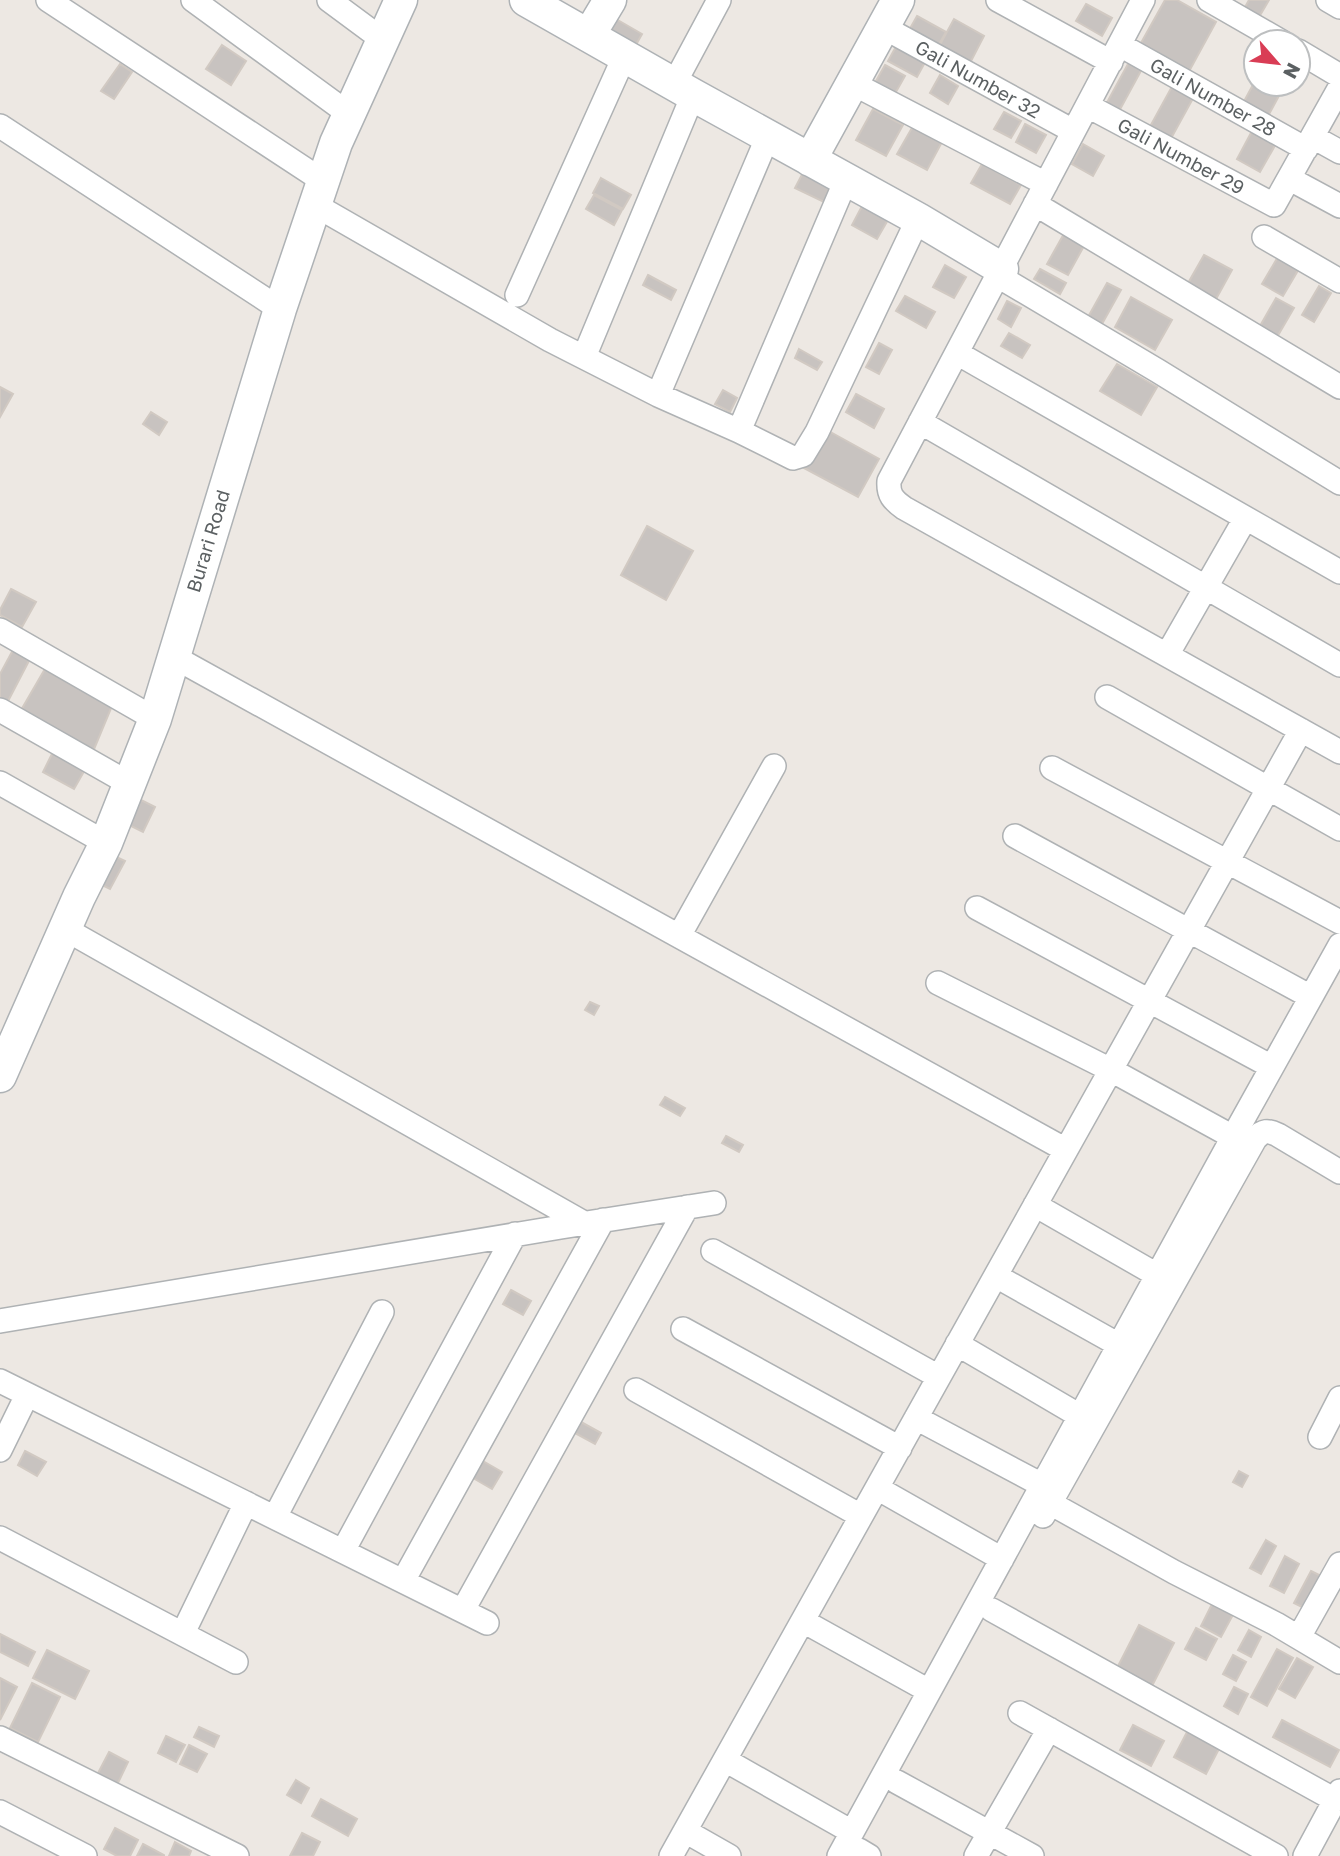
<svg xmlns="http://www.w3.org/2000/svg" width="1340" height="1856" font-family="'Golos Text',sans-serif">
  <rect width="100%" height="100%" fill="#ede8e3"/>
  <!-- building -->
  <path fill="#c8c3c0" stroke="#d1c9c2" stroke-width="2" d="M 1165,0 L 1177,0 L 1216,22 L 1186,77 L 1137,50 Z
    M 1249,0 L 1269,0 L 1255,24 L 1240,16 Z
    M 1086,4 L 1112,18 L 1102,36 L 1076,21 Z
    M 917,16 L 946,32 L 937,48 L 908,32 Z
    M 616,19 L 642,34 L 632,52 L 605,38 Z
    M 954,19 L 984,36 L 968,67 L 937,50 Z
    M 899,41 L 928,57 L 917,77 L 888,61 Z
    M 222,45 L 246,61 L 231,85 L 206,69 Z
    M 1129,62 L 1142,69 L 1117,115 L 1104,108 Z
    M 120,64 L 132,72 L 114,99 L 101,91 Z
    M 885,65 L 905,76 L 892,99 L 872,88 Z
    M 940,75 L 958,86 L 948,104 L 930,93 Z
    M 1175,81 L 1196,93 L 1168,144 L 1147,132 Z
    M 1255,81 L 1256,84 L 1262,84 L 1280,94 L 1267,118 L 1242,105 Z
    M 873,109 L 903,125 L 886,156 L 856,140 Z
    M 1004,112 L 1021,121 L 1011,138 L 994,129 Z
    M 1025,124 L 1046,135 L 1036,153 L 1016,142 Z
    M 913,126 L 942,142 L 927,170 L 897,154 Z
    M 1253,129 L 1277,142 L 1260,172 L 1237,159 Z
    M 1083,144 L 1104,156 L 1093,176 L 1072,164 Z
    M 808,163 L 838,179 L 826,203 L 795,188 Z
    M 982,164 L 1021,185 L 1010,204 L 971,183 Z
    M 601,178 L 631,195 L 623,209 L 593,193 Z
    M 594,195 L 622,210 L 614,225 L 586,209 Z
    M 862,206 L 888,220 L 877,239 L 852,225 Z
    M 1065,232 L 1085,244 L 1068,275 L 1047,264 Z
    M 1204,255 L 1232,270 L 1215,301 L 1187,285 Z
    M 1279,255 L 1300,267 L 1283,296 L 1262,284 Z
    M 945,265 L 966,277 L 954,298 L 933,287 Z
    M 1040,269 L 1066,283 L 1060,294 L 1034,279 Z
    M 648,275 L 676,290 L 671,300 L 643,285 Z
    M 1107,283 L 1121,290 L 1102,324 L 1088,317 Z
    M 1319,286 L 1331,293 L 1314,322 L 1302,315 Z
    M 905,296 L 935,312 L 926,328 L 896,311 Z
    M 1131,297 L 1172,320 L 1155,350 L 1115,327 Z
    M 1276,298 L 1294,308 L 1277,337 L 1260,326 Z
    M 1007,301 L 1021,308 L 1011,327 L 998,319 Z
    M 1009,333 L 1030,345 L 1022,358 L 1001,346 Z
    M 879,343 L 892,350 L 879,374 L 866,367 Z
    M 799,349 L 822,362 L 817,370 L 795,358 Z
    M 1117,364 L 1157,387 L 1141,415 L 1100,391 Z
    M 0,387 L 13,394 L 0,417 Z
    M 723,390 L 737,398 L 730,412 L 715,404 Z
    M 856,394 L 884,409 L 874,428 L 846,412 Z
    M 151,412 L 167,422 L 159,435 L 143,424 Z
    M 825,429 L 879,459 L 858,497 L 804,468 Z
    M 647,526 L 693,551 L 666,600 L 621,575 Z
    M 11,589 L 36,602 L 22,627 L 0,615 L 0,610 Z
    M 14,648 L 31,657 L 7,703 L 0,699 L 0,674 Z
    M 46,667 L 112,706 L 92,754 L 20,712 Z
    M 54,750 L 86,768 L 74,789 L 43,772 Z
    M 135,797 L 155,807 L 143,832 L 123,822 Z
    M 112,855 L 125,861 L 110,889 L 98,883 Z
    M 590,1002 L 599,1006 L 594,1015 L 585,1010 Z
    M 665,1097 L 685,1108 L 680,1116 L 660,1105 Z
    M 726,1136 L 743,1145 L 739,1152 L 722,1143 Z
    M 511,1290 L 531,1301 L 523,1315 L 503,1304 Z
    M 581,1422 L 601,1433 L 595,1444 L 575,1433 Z
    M 25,1451 L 46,1462 L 37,1476 L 18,1465 Z
    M 476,1457 L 502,1472 L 492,1489 L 466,1474 Z
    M 1239,1471 L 1248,1476 L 1242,1487 L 1233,1482 Z
    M 1266,1540 L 1276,1546 L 1261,1574 L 1250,1568 Z
    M 1285,1556 L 1299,1564 L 1284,1593 L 1270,1586 Z
    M 1311,1571 L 1325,1578 L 1308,1610 L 1294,1603 Z
    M 1214,1600 L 1235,1611 L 1221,1637 L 1201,1626 Z
    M 1139,1625 L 1174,1643 L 1151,1688 L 1116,1670 Z
    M 1196,1628 L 1217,1639 L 1206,1660 L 1185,1649 Z
    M 1249,1630 L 1261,1637 L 1251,1657 L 1238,1650 Z
    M 0,1634 L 35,1652 L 28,1666 L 0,1652 Z
    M 1277,1649 L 1293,1658 L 1267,1706 L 1251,1697 Z
    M 47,1650 L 89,1671 L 75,1699 L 33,1678 Z
    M 1233,1655 L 1246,1662 L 1236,1681 L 1223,1674 Z
    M 1297,1658 L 1313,1667 L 1295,1698 L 1279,1689 Z
    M 0,1678 L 17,1687 L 0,1720 Z
    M 32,1683 L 60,1697 L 38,1742 L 10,1728 Z
    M 1234,1687 L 1248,1694 L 1238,1714 L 1224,1706 Z
    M 1282,1720 L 1339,1750 L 1330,1767 L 1273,1737 Z
    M 1133,1725 L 1164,1741 L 1151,1766 L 1120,1750 Z
    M 199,1727 L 219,1736 L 214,1747 L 194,1737 Z
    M 1188,1730 L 1220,1747 L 1206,1774 L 1174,1757 Z
    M 166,1736 L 185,1745 L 176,1762 L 158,1753 Z
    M 189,1745 L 207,1754 L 197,1772 L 180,1764 Z
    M 109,1752 L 128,1762 L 117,1785 L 97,1775 Z
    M 296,1780 L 309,1788 L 301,1803 L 287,1795 Z
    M 321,1799 L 357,1819 L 348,1836 L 312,1816 Z
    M 115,1828 L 138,1840 L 130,1856 L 117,1856 L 104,1849 Z
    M 302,1833 L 320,1842 L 313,1856 L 290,1856 Z
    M 175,1842 L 191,1851 L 189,1856 L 169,1856 Z
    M 143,1844 L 164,1855 L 164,1856 L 137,1856 Z"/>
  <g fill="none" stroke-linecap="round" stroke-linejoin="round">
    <!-- street casing -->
    <g stroke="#afb2b4" stroke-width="26">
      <path id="street" d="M 48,0 L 323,181
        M 193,0 L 349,114
        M 329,0 L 383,40
        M 998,0 L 1111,62
        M 1143,0 L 889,481 C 888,495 893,500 904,508 L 1340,752
        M 1209,0 L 1282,42
        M 1328,0 L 1340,7
        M 883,27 L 1073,131
        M 1120,45 L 1306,149
        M 1298,51 L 1340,76
        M 852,83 L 1046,184
        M 674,84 L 719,0
        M 1088,106 L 1274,205 L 1340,87
        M 0,126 L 280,309
        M 1313,137 L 1340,152
        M 1290,179 L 1340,206
        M 1035,204 L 1340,387
        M 315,205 L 550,340 L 658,395 L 739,431 L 793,458 L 803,455 L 817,432 L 918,219
        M 1264,237 L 1340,281
        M 998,276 L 1158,371 L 1340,483
        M 517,295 L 625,55
        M 957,353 L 1340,572
        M 584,357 L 693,95
        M 658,395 L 768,136
        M 920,422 L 1340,665
        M 739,431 L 846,180
        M 0,630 L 155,719
        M 1167,655 L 1245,519
        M 174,657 L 1066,1150
        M 1107,697 L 1340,829
        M 0,710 L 130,784
        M 1052,768 L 1340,922
        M 0,783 L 106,843
        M 1015,836 L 1311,997
        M 977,908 L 1272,1067
        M 65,929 L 584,1223
        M 679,936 L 774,766
        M 938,983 L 1111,1070 L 1233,1137
        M 1035,1205 L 1157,1275
        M 713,1251 L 939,1377
        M 996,1276 L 1119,1345
        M 0,1321 L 561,1227 L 714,1203
        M 683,1329 L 900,1448
        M 957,1344 L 1080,1416
        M 0,1381 L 487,1623
        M 636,1390 L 861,1516
        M 916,1418 L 1042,1485
        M 1320,1437 L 1340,1398
        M 0,1450 L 27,1395
        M 877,1488 L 1002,1559
        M 1050,1503 L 1174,1572 L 1276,1624 L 1340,1662
        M 1043,1516 L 1255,1139 C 1263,1130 1268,1130 1278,1135 L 1340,1172
        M 275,1517 L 382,1312
        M 0,1538 L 236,1662
        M 343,1551 L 515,1234
        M 403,1581 L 603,1220
        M 463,1610 L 687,1207
        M 992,1610 L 1335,1800
        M 803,1621 L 929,1691
        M 183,1633 L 246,1503
        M 1299,1637 L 1340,1564
        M 1020,1713 L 1276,1856
        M 0,1738 L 237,1856
        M 725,1760 L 852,1832
        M 897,1782 L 1032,1856
        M 0,1812 L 85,1856
        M 685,1831 L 729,1856
        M 859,1850 L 869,1856
        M 671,1856 L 1301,730
        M 839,1856 L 1233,1137 L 1340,945
        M 976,1856 L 1049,1729
        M 1305,1856 L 1340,1791"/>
    </g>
    <!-- secondary casing -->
    <g stroke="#aeb2b5" stroke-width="35">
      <path id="secondary" d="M 526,0 L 693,95 L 918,219 L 1002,269
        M 589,35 L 610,0
        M 810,160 L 898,0
        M 0,1076 L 79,897 L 106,843 L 155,719 L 280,309 L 336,143 L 401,0"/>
    </g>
    <!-- street -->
    <use href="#street" stroke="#fff" stroke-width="23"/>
    <!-- secondary -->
    <use href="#secondary" stroke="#fff" stroke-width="32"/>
  </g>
  <g text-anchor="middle" stroke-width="7" stroke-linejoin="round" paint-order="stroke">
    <!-- street labels -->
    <g font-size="19" fill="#5b6062" stroke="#fff">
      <text transform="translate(978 79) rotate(29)" y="7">Gali Number 32</text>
      <text transform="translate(1213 97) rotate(29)" y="7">Gali Number 28</text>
      <text transform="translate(1181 156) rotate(28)" y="7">Gali Number 29</text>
      <text transform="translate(208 541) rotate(-73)" y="7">Burari Road</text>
    </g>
  </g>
  <!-- north arrow -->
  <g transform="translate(1277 63) rotate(118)"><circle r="33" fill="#ffffff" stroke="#bdbfc0" stroke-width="2"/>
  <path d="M0-5L12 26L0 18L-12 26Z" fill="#d93d55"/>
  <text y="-10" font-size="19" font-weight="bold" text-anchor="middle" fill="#5b6062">N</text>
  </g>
</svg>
